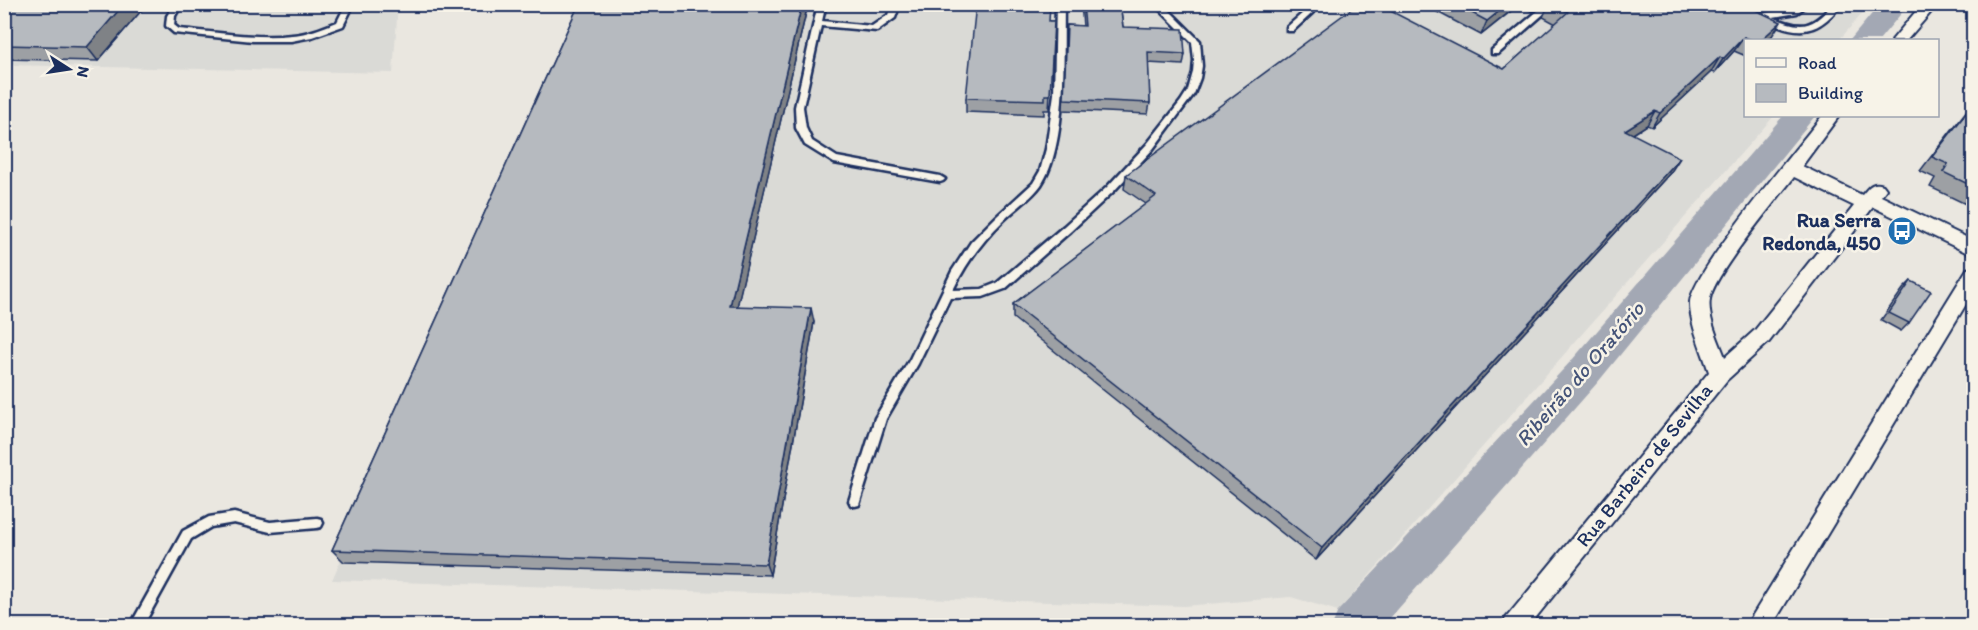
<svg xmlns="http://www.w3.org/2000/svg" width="1978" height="630" font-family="Itim,sans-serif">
  <rect width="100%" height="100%" fill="#eae7e0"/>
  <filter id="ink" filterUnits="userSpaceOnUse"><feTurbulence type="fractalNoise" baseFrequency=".0167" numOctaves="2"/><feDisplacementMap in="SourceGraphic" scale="12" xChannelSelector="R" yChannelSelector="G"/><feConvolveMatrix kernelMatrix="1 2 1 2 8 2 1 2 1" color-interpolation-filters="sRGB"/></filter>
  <g filter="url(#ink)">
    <!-- built -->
    <path fill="#dadad6" d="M 398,4 L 393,73 L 5,65 L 5,5 Z
      M 586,5 L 1870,5 L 1839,40 L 1746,40 L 1746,116 L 1774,116 L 1338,611 L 1291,597 L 1184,606 L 332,580 Z"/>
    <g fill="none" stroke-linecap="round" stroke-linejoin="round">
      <!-- river -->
      <path fill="#a3a8b4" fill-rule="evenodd" d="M 1880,4 L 1909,4 L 1879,40 L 1850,40 Z
        M 1783,116 L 1815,116 L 1598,382 L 1383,626 L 1332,626 L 1338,611 L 1572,360 Z"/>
      <!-- lane casing -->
      <g stroke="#1b2f5e" stroke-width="5">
        <path id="lane" d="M 174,4 L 182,4 L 175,16 L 174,25 L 179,29 C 216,32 255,39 292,35 C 307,34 322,28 337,22 L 346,4 L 354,4 L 343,26 L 312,37 L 291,41 L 253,41 L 174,33 L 166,26 L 167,16 Z
          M 818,4 L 826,4 L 822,21 L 872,26 L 888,15 L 892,4 L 900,4 L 895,18 L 877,31 L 821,26 L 803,107 L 806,128 L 812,141 L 837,157 L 940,176 L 945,179 L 943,181 L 940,182 L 834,163 L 805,145 L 796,128 L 795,107 Z
          M 1056,4 L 1064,4 C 1063,52 1068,146 1041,185 C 1032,198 1016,208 1004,220 C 983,240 966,263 953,290 L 982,289 L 997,283 L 1064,226 L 1107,187 L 1147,144 L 1181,101 L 1188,90 L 1193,72 L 1194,60 L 1192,42 L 1154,4 L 1163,4 L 1200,41 L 1202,66 L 1200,78 L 1194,94 L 1153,149 L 1114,191 L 1071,231 L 1005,289 L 983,297 L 950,298 L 918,364 L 886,419 L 859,505 L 855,506 L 851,505 L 849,501 L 875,418 L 910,359 L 952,271 L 971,242 L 997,216 L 1033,183 L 1040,171 L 1046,149 L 1054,94 Z
          M 1313,4 L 1322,4 L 1293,31 L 1287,31 L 1287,27 Z
          M 1546,4 L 1555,4 L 1498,54 L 1492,54 L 1492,50 Z
          M 1735,4 L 1746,4 L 1764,13 L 1792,9 L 1799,4 L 1809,4 L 1797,13 L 1773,17 C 1802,30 1812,28 1833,4 L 1842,4 C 1822,28 1807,37 1777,25 C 1773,23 1768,20 1765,18 C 1755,15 1744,11 1735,4 Z
          M 234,513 L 270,522 L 317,518 L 321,519 L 323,523 L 321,527 L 317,528 L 270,532 L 234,523 L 211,527 L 191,539 L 143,626 L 130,626 L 183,531 L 209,517 Z"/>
      </g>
      <!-- street casing -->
      <g stroke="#1b2f5e" stroke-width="4">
        <path id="street" d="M 1922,4 L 1938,4 L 1907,40 L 1892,40 Z
          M 1822,116 L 1839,116 L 1802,166 L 1862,195 C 1869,187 1872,181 1883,185 L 1886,189 L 1881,196 L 1974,241 L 1974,256 L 1873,207 L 1769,342 L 1727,380 L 1529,626 L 1502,626 L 1506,618 L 1709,372 C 1703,353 1689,322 1690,302 C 1693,271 1798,147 1822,116 ZM 1794,177 L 1854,206 L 1755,330 L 1725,357 C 1719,341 1707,317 1710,299 C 1714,274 1776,201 1794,177 Z
          M 1974,267 L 1974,291 L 1772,626 L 1746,626 L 1967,269 Z"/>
      </g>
      <!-- lane -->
      <use href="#lane" fill="#f7f3e8" fill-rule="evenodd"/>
      <!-- street -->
      <use href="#street" fill="#f7f3e8" fill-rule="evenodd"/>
    </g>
    <!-- wall -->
    <path fill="#9da0a4" stroke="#1b2f5e" stroke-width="1.5" d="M 4,4 L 147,4 L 98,61 L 4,59 Z
      M 579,4 L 808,4 L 737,306 L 814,322 L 770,575 L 344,562 L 332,550 Z
      M 1081,4 L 1120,4 L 1123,27 L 1185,54 L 1183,65 L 1148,63 L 1150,103 L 1148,114 L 1063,110 L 1067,25 L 1083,26 Z
      M 1422,4 L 1543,4 L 1533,12 L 1519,5 L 1481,35 Z
      M 1549,4 L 1743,4 L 1772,36 L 1767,40 L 1746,40 L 1746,56 L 1734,51 L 1714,73 L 1711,72 L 1652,127 L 1647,125 L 1633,134 L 1671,172 L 1316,560 L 1013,318 L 1013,304 L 1146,204 L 1124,189 L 1126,175 L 1504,69 L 1556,24 L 1543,17 Z
      M 1049,21 L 1054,21 L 1049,110 L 1044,110 L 1044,115 L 966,112 L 966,98 Z
      M 1974,101 L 1974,208 L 1930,187 L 1935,178 L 1920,171 Z
      M 1911,281 L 1909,323 L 1901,331 L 1881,320 L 1903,289 Z"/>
    <!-- shaded-wall -->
    <path fill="#7f8286" stroke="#1b2f5e" stroke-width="1.5" d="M 124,4 L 147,4 L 98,61 L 87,47 Z
      M 802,4 L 808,4 L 734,320 L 730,306 Z
      M 1508,4 L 1519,4 L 1481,35 L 1487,21 Z
      M 1536,4 L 1543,4 L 1533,12 Z
      M 1781,22 L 1772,36 L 1767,40 L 1761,40 Z
      M 1744,37 L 1734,51 L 1714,73 L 1723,59 Z
      M 1720,57 L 1711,72 L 1652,127 L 1660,113 Z
      M 1655,111 L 1647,125 L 1617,144 L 1625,130 Z
      M 1680,158 L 1671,172 L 1316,560 L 1322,548 Z
      M 811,308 L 814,322 L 770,575 L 766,564 Z"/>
    <!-- building -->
    <path fill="#b6babf" stroke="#1b2f5e" stroke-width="1.5" d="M 4,4 L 124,4 L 87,47 L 4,45 Z
      M 579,4 L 802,4 L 730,306 L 811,308 L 766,564 L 332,550 Z
      M 976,4 L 1050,4 L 1049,21 L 1054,21 L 1050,95 L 1045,95 L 1045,100 L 966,98 Z
      M 1083,4 L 1120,4 L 1123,27 L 1183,29 L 1185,54 L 1148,52 L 1150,103 L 1064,99 L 1067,25 L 1085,26 Z
      M 1358,4 L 1377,4 L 1504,69 L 1568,12 L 1552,4 L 1743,4 L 1781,22 L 1761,40 L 1752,40 L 1744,37 L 1723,59 L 1720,57 L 1660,113 L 1655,111 L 1625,130 L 1680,158 L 1322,548 L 1013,304 L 1156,196 L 1126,175 Z
      M 1455,4 L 1508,4 L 1487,21 Z
      M 1974,103 L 1974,187 L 1943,172 L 1948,164 L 1932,157 Z
      M 1911,281 L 1931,291 L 1909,323 L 1889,313 Z"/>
  </g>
  <!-- icons -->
  <defs>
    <g id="bus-disc" transform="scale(1.5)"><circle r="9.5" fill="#1f6fb2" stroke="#f7f3e8"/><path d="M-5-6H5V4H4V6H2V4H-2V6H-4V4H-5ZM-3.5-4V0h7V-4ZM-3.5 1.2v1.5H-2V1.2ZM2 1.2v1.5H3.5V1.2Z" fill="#fff"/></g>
  </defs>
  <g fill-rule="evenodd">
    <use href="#bus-disc" x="1902" y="231"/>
  </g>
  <g text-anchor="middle" stroke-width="5" stroke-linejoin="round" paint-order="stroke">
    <!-- poi labels -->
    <g font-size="20" font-weight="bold" fill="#1b2f5e" stroke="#f7f3e8" text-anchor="end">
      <text x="1881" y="227">Rua Serra<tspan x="1881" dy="23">Redonda, 450</tspan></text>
    </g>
    <!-- street labels -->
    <g font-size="20" fill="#1b2f5e" stroke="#f7f3e8">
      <text transform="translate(1644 465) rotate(-51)" y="7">Rua Barbeiro de Sevilha</text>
    </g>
    <!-- water labels -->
    <g font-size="21" font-style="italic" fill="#445378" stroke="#f7f3e8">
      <text transform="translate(1580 374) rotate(-49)" y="7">Ribeirão do Oratório</text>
    </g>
  </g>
  <!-- margin -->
  <rect width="1978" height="630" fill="none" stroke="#f7f3e8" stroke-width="24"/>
  <rect x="12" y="12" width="1954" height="606" fill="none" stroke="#1b2f5e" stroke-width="2" filter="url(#ink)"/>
  <!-- legend -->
  <rect x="1744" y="39" width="195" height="78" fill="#f7f3e8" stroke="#9fa5b1" stroke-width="1.5"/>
  <rect x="1756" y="58" width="30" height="9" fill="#f7f3e8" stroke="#9fa5b1" stroke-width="1.5"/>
  <text x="1798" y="69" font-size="18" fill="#1b2f5e">Road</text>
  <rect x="1756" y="84" width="30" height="18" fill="#b6babf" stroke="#9fa5b1" stroke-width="1.5"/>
  <text x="1798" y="99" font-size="18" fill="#1b2f5e">Building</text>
  <!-- north arrow -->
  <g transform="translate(69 69) rotate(102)" stroke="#f7f3e8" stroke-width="4.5" paint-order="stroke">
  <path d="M0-4.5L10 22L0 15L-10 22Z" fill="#1b2f5e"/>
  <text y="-9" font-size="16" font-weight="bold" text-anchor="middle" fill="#1b2f5e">N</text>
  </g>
</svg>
